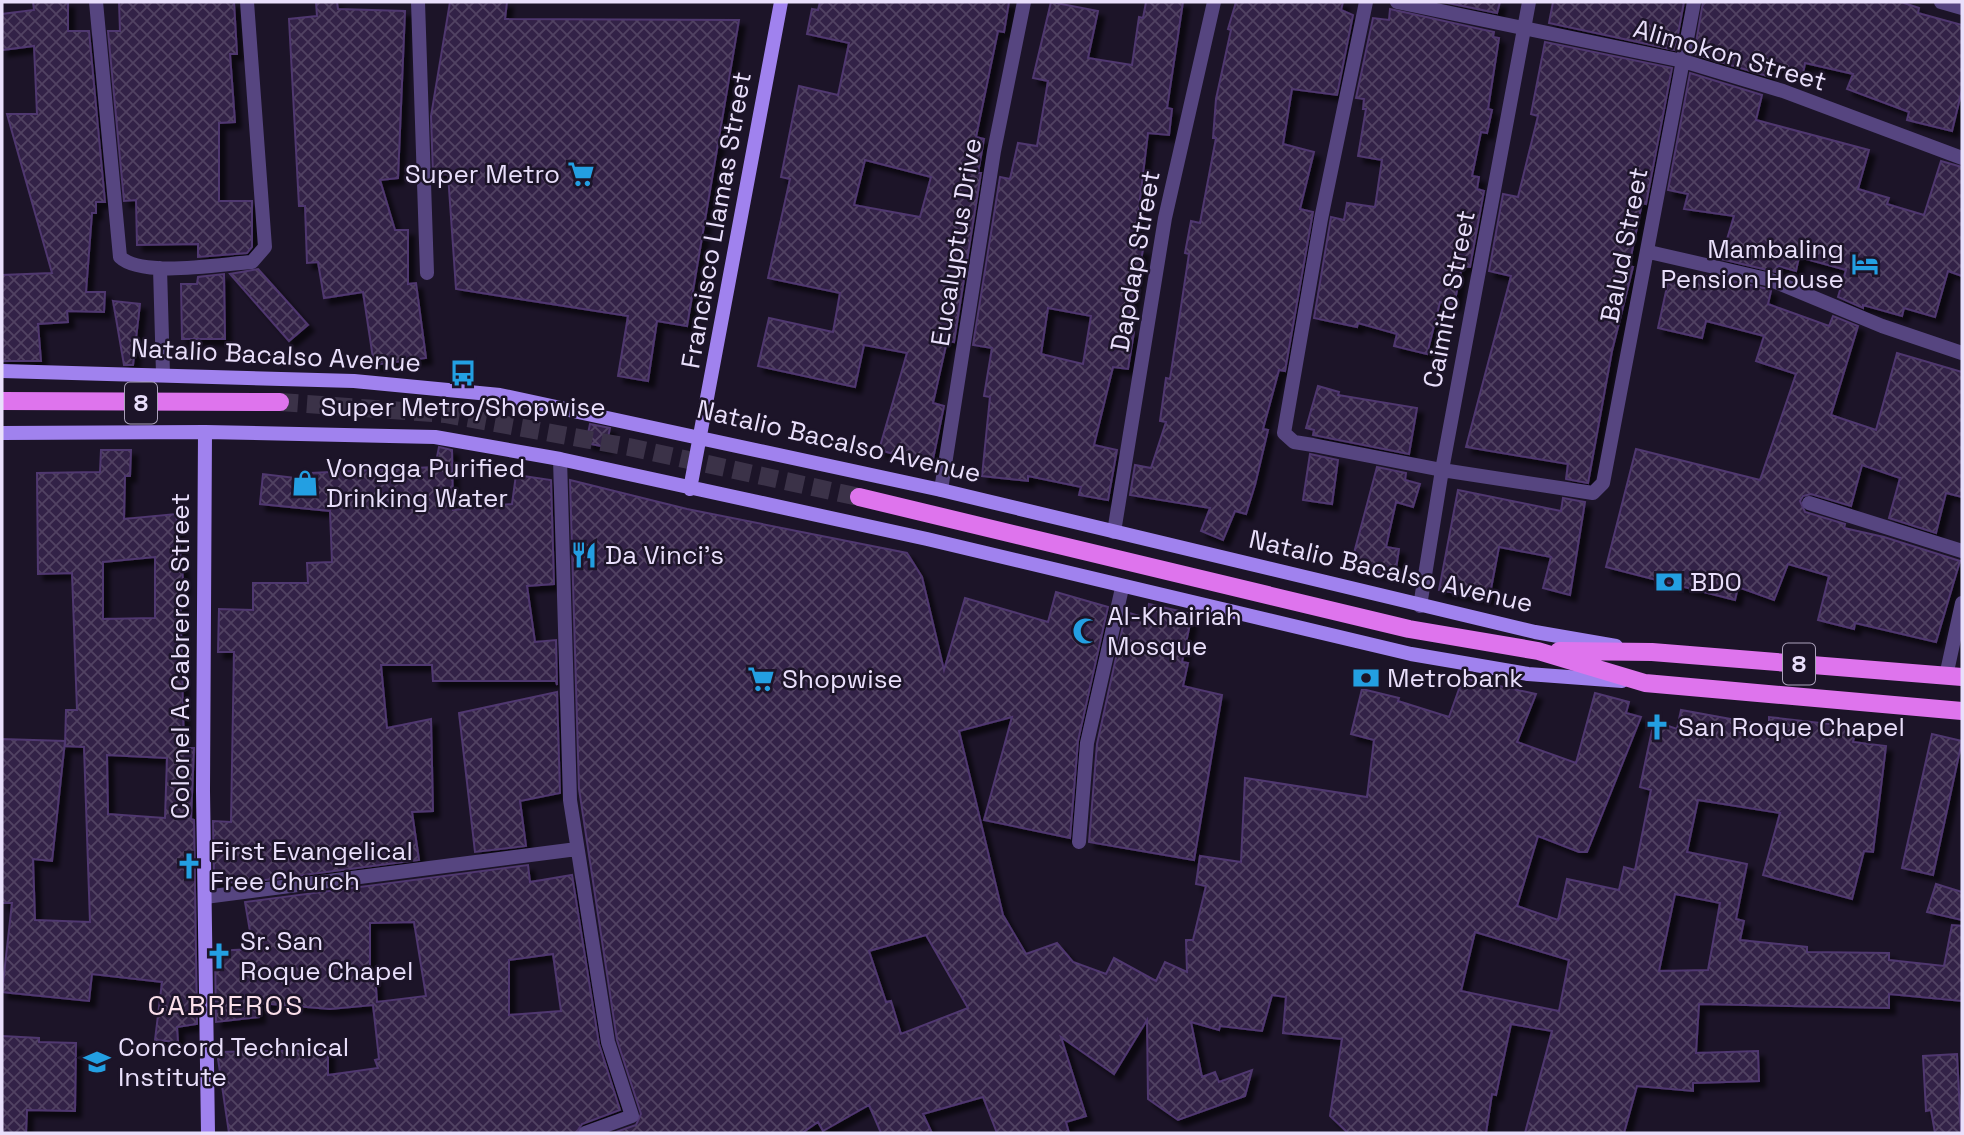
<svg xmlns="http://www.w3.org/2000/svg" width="1964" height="1135" font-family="'Space Grotesk',sans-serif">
  <defs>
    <pattern id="building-cross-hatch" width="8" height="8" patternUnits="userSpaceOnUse" patternTransform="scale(1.75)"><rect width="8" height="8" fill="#332246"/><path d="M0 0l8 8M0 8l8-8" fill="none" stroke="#514262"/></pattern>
    <filter id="shadow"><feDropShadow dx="6" dy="6" stdDeviation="2" flood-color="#0009"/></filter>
  </defs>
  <rect width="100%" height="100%" fill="#1c1428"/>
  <!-- building -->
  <path fill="url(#building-cross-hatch)" stroke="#50376f" stroke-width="2" fill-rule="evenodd" filter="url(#shadow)" d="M 33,2 L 68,2 L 68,31 L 89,31 L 105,202 L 96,202 L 96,213 L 92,213 L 86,292 L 105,292 L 104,312 L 67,311 L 68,322 L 38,324 L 41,361 L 2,361 L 2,275 L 52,273 L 7,114 L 37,114 L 34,46 L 2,50 L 2,14 L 34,10 Z
    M 119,2 L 234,2 L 237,54 L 230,54 L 235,122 L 219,123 L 219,201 L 252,201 L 252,247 L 247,253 L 198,257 L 198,244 L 137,245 L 136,200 L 124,201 L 108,31 L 120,31 Z
    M 316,2 L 337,2 L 338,9 L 405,11 L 398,178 L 380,180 L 395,230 L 408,230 L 408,284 L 416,283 L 426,358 L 374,365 L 363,292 L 324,298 L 318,262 L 307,263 L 305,206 L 299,206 L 289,19 L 317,16 Z
    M 450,2 L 507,2 L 505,19 L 739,20 L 687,326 L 657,321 L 648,381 L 618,376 L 628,316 L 456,289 L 448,174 L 433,175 L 431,116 Z
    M 820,2 L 1009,2 L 1004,32 L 998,31 L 976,137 L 984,139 L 978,173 L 981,173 L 954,342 L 947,341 L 933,403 L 944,406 L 932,464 L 879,450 L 907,353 L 864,345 L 855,387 L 758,366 L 769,318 L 833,332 L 840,293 L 768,278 L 790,179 L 781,177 L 799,86 L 838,95 L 849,43 L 807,34 L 812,9 L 818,10 ZM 865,160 L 931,177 L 920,217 L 854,205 Z
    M 1051,2 L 1098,11 L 1088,58 L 1132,65 L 1139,17 L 1143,18 L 1146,2 L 1183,2 L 1167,108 L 1172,109 L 1169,135 L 1148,133 L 1134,248 L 1143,250 L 1126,330 L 1134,332 L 1128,369 L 1113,367 L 1094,445 L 1117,450 L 1108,500 L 1079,495 L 1081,487 L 1028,476 L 1028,481 L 982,476 L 990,397 L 984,396 L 992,348 L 973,345 L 1000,177 L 1010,179 L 1018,143 L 1037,146 L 1048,81 L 1033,78 ZM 1048,308 L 1091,316 L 1083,364 L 1041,354 Z
    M 1236,2 L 1343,2 L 1341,10 L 1353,15 L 1337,95 L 1292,89 L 1283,144 L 1314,152 L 1300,209 L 1313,212 L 1285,371 L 1279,370 L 1263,429 L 1268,430 L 1255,485 L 1246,514 L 1235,511 L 1223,540 L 1201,531 L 1210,508 L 1130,495 L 1135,465 L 1151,468 L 1166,422 L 1160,421 L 1166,378 L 1170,379 L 1189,254 L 1185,253 L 1191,221 L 1200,223 L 1216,138 L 1213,138 L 1216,99 L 1231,30 L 1228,29 Z
    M 1443,2 L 1500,2 L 1497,13 Z
    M 1553,2 L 1684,2 L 1675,50 L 1549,23 Z
    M 1703,2 L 1901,2 L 1919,8 L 1918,13 L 1962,25 L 1962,90 L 1952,131 L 1907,120 L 1909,112 L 1847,89 L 1853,74 L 1805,63 L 1803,74 L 1770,66 L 1767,76 L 1694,54 Z
    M 1390,9 L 1494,32 L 1493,37 L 1499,38 L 1488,109 L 1492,110 L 1487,133 L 1481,132 L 1472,176 L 1479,177 L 1477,189 L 1484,191 L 1470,267 L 1462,266 L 1454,305 L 1440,302 L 1427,354 L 1394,346 L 1397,334 L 1358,323 L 1357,327 L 1314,318 L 1331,217 L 1344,220 L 1347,203 L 1375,207 L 1382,160 L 1358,156 L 1366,109 L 1363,109 L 1364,99 L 1356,98 L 1373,18 L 1389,20 Z
    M 1545,42 L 1672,68 L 1646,204 L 1642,203 L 1629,266 L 1633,267 L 1612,351 L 1588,483 L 1566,479 L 1568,464 L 1466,447 L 1511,276 L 1489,271 L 1503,194 L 1518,197 L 1538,116 L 1531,114 Z
    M 1690,73 L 1762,95 L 1756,120 L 1869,150 L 1858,189 L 1889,198 L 1887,204 L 1924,215 L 1941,161 L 1962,167 L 1962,276 L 1948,271 L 1935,317 L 1904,308 L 1902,316 L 1863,305 L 1863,308 L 1838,297 L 1846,270 L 1799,257 L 1796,271 L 1778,266 L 1776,272 L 1721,259 L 1734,216 L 1684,209 L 1688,194 L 1668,190 Z
    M 258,269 L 308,325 L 289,341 L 230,274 Z
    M 1670,273 L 1706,280 L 1707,276 L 1715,277 L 1768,289 L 1771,291 L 1768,304 L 1829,326 L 1833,316 L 1858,326 L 1831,415 L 1876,430 L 1897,353 L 1962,372 L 1962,497 L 1946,493 L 1936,533 L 1889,518 L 1900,478 L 1862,465 L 1851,506 L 1811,494 L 1803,496 L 1800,501 L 1805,512 L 1845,524 L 1844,528 L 1884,537 L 1960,561 L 1936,642 L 1855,623 L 1854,629 L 1818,620 L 1829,576 L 1788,564 L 1774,600 L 1738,587 L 1735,600 L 1606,567 L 1636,449 L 1760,480 L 1796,374 L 1756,361 L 1764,336 L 1706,321 L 1702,338 L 1658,328 Z
    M 224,274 L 225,339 L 182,339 L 181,284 L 197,284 L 198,277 Z
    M 113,301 L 140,304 L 133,365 L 124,365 Z
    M 1318,386 L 1339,392 L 1338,395 L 1417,408 L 1409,454 L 1313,435 L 1314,430 L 1306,428 Z
    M 590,424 L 610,428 L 606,447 L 586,443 Z
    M 439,447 L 452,450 L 453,510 L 512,504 L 516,475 L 551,480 L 554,584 L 527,586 L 535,642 L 556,640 L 557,685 L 556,681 L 433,681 L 432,665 L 381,665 L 387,728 L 431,719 L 433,811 L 412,812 L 419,860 L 242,883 L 214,881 L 213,821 L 231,822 L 234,652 L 218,652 L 219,609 L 253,610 L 253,583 L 308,583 L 307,563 L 332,562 L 330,511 L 260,504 L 263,474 L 312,480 L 311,473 L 435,467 Z
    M 101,450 L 131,450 L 130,476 L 125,476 L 124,519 L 176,514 L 184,588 L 180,588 L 184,748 L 194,748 L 191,819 L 194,820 L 197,1024 L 177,1027 L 178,1042 L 155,1040 L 162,982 L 92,974 L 89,1001 L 2,992 L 12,903 L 2,903 L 2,739 L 65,741 L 52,861 L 33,859 L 35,920 L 90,922 L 84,747 L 65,746 L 66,710 L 77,710 L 72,573 L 38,574 L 37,473 L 100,472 ZM 155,557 L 155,618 L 103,619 L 103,562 ZM 107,755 L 167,758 L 165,818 L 108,814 Z
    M 1310,454 L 1338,460 L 1332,504 L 1303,500 Z
    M 1377,467 L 1406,473 L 1405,480 L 1420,484 L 1413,507 L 1396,502 L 1386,547 L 1399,549 L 1395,575 L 1350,568 Z
    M 570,480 L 687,509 L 907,553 L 922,577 L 944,670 L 965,598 L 1048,622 L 1056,592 L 1108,607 L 1078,741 L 1070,838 L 984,820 L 1012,717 L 959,731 L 1003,915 L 1026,954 L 1057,943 L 1073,962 L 1106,974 L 1114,958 L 1156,981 L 1165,962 L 1187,972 L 1186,940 L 1193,940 L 1206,886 L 1196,884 L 1200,856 L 1241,862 L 1245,778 L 1367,797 L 1374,740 L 1351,734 L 1362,689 L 1399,698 L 1398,701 L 1449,717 L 1463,678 L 1536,694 L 1517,742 L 1576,763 L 1595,693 L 1629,702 L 1626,713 L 1641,717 L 1587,852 L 1579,852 L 1538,836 L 1517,906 L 1558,920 L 1567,879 L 1619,890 L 1624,867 L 1635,870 L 1651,790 L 1640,787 L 1654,721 L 1677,729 L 1681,710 L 1769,726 L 1769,717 L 1856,727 L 1853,742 L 1886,746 L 1873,852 L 1864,851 L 1852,899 L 1763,875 L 1780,813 L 1698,800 L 1687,852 L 1747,864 L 1736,919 L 1744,921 L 1740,940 L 1807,947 L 1807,952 L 1889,953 L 1889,960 L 1944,966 L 1952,925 L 1962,926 L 1962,1001 L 1889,994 L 1889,1008 L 1699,1004 L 1696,1053 L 1758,1051 L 1759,1081 L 1693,1083 L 1693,1091 L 1637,1086 L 1624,1133 L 1525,1133 L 1552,1031 L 1511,1024 L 1496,1095 L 1492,1094 L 1486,1133 L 1348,1133 L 1330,1116 L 1342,1039 L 1283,1033 L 1286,997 L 1272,995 L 1262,1031 L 1220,1026 L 1219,1030 L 1191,1022 L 1202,1077 L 1215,1072 L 1219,1082 L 1252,1070 L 1245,1096 L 1178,1120 L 1148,1099 L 1147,1020 L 1114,1074 L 1061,1037 L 1086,1116 L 1066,1122 L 1069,1133 L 997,1133 L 983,1097 L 923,1114 L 932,1133 L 881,1133 L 869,1105 L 823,1131 L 818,1122 L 802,1133 L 613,1133 L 636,1125 L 641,1114 L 617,1040 L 579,789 ZM 1675,894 L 1720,903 L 1708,970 L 1659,971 ZM 1475,932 L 1569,960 L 1559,1011 L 1461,991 ZM 926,935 L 968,1008 L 901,1034 L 891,1001 L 886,1002 L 869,951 Z
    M 1458,490 L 1561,511 L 1563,498 L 1585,502 L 1570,595 L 1543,588 L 1551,557 L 1499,547 L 1489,599 L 1439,590 Z
    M 1149,604 L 1192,614 L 1182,662 L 1188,663 L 1183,686 L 1222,695 L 1194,860 L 1089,842 L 1097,744 L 1126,612 L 1146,618 Z
    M 557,692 L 560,793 L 520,801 L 526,846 L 475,852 L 459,713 Z
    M 1932,734 L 1962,741 L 1933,875 L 1902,868 Z
    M 528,865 L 530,882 L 572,875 L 599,1044 L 620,1110 L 582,1124 L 576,1133 L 229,1133 L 217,1052 L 328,1050 L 328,1075 L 378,1068 L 375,1060 L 379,1059 L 373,1005 L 330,1009 L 259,1003 L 259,1017 L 216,1022 L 215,951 L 253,949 L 245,902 ZM 414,922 L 426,996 L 377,1002 L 375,973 L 370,973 L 370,923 ZM 553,954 L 561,1011 L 509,1015 L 509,960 Z
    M 1936,884 L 1962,892 L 1962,920 L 1927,912 Z
    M 2,1036 L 39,1038 L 39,1042 L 76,1043 L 75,1111 L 27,1110 L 26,1133 L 2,1133 Z
    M 1957,1054 L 1961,1133 L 1935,1133 L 1931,1110 L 1926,1111 L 1923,1056 Z"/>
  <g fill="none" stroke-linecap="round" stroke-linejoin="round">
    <!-- primary-tunnel -->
    <path stroke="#3b3248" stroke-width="18" stroke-dasharray="18 9" stroke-linecap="butt" d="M 280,402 L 445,414 L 629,447 L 859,497"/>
    <!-- street -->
    <path stroke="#564580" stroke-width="14" d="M 96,2 L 120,257 C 142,278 221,264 252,262 L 265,247 L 247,2
      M 418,2 L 427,273
      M 1366,2 L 1321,219 L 1284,433 L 1294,442 L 1313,445 L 1442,470 L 1593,493 L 1603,483 L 1694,2
      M 1397,2 L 1683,61 L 1783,91 L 1962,158
      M 1941,2 L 1962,8
      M 1649,252 L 1771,280 L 1882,326 L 1962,353
      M 160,268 L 163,374
      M 560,459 L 570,800 L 608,1042 L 632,1116 L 585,1133
      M 941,490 L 994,151 L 1024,2
      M 1809,503 L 1962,551
      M 1114,532 L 1165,218 L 1214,2
      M 1420,606 L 1442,470 L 1529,2
      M 1946,676 L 1962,603
      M 1079,842 L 1087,743 L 1122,588
      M 205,897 L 577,849"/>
    <!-- secondary -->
    <path stroke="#a082ee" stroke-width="14" d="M 2,371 L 354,381 L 500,395 L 941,490 L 1535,632 L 1616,646
      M 205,432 L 203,791 L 208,1133
      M 2,433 L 205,432 L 435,437 L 560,459 L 927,539 L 1411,654 L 1528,674 L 1622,681
      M 690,489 L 781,2"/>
    <!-- primary -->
    <path stroke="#de74ed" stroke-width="18" d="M 2,401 L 280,402
      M 859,497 L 1409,629 L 1538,651 L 1645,683 L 1962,711
      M 1559,651 L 1652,652 L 1962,677"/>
  </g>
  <!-- icons -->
  <defs>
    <g id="supermarket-bare" transform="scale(2.1)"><path d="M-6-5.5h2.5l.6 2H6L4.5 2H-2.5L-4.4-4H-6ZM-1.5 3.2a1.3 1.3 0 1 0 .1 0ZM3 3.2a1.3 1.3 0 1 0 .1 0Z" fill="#239fe2" stroke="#1c1428" stroke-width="2.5" paint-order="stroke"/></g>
    <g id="hotel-bare" transform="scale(2.1)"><path d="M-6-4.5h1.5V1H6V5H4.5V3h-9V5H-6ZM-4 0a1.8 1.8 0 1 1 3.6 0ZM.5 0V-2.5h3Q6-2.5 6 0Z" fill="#239fe2" stroke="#1c1428" stroke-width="2.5" paint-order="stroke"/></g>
    <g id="bus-bare" transform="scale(2.1)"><path d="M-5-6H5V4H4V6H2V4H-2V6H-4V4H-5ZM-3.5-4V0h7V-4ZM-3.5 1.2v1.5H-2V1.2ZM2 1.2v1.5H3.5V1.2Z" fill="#239fe2" stroke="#1c1428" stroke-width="2.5" paint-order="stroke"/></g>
    <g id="shop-bare" transform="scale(2.1)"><path d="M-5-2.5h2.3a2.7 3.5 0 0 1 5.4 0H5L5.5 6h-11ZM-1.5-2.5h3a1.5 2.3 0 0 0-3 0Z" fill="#239fe2" stroke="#1c1428" stroke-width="2.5" paint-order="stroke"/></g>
    <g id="restaurant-bare" transform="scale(2.1)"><path d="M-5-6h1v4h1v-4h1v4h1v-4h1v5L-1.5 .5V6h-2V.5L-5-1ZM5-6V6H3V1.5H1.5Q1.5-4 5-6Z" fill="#239fe2" stroke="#1c1428" stroke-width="2.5" paint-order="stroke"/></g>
    <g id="bank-bare" transform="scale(2.1)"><path d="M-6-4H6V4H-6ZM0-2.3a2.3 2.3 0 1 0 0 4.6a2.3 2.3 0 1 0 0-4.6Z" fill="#239fe2" stroke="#1c1428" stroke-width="2.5" paint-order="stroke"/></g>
    <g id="mosque-bare" transform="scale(2.1)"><path d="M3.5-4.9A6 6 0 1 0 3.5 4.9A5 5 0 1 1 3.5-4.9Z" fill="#239fe2" stroke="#1c1428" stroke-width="2.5" paint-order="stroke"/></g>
    <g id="church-bare" transform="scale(2.1)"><path d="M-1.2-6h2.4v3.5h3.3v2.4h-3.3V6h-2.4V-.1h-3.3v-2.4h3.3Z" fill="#239fe2" stroke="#1c1428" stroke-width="2.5" paint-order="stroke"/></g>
    <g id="school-bare" transform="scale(2.1)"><path d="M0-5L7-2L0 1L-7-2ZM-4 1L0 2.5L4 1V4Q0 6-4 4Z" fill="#239fe2" stroke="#1c1428" stroke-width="2.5" paint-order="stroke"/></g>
  </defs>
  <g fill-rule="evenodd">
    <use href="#supermarket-bare" x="581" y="174"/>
    <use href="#hotel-bare" x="1865" y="264"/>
    <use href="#bus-bare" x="463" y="373"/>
    <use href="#shop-bare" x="305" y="483"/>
    <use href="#restaurant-bare" x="584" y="555"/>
    <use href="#bank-bare" x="1669" y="582"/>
    <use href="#mosque-bare" x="1086" y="631"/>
    <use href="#bank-bare" x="1366" y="678"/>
    <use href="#supermarket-bare" x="761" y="679"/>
    <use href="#church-bare" x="1657" y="727"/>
    <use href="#church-bare" x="189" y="866"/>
    <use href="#church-bare" x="219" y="956"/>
    <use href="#school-bare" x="97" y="1062"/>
  </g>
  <g text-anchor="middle" stroke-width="5" stroke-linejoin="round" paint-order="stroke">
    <!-- shield labels -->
    <g fill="#1c1428" stroke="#aca2bc" stroke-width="2">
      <rect x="125" y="382.5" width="32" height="41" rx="5"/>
      <rect x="1783" y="643.5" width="32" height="41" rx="5"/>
    </g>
    <g font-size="24" font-weight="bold" fill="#e9dffb">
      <text x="141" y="411">8</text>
      <text x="1799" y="672">8</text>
    </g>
    <!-- street labels -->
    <g font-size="26" fill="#e9dffb" stroke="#1c1428">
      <text transform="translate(1730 55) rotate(16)" y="9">Alimokon Street</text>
      <text transform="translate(716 220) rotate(-80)" y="9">Francisco Llamas Street</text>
      <text transform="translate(956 242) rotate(-81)" y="9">Eucalyptus Drive</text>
      <text transform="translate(1624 245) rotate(-79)" y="9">Balud Street</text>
      <text transform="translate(1135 261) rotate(-80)" y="9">Dapdap Street</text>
      <text transform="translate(1449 299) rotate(-79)" y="9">Caimito Street</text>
      <text transform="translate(276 355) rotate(3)" y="9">Natalio Bacalso Avenue</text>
      <text transform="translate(839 441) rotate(13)" y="9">Natalio Bacalso Avenue</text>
      <text transform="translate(1391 571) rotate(13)" y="9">Natalio Bacalso Avenue</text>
      <text transform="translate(180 656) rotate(-90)" y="9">Colonel A. Cabreros Street</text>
    </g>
    <!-- poi labels -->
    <g font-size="26" fill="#e9dffb" stroke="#1c1428" text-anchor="start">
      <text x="560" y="183" text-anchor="end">Super Metro</text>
      <text x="1844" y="258" text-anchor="end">Mambaling<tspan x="1844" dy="30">Pension House</tspan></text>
      <text x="463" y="416" text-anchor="middle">Super Metro/Shopwise</text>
      <text x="326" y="477">Vongga Purified<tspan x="326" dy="30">Drinking Water</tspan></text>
      <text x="605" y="564">Da Vinci's</text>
      <text x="1690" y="591">BDO</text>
      <text x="1107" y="625">Al-Khairiah<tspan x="1107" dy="30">Mosque</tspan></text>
      <text x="1387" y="687">Metrobank</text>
      <text x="782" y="688">Shopwise</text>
      <text x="1678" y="736">San Roque Chapel</text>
      <text x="210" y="860">First Evangelical<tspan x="210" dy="30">Free Church</tspan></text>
      <text x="240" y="950">Sr. San<tspan x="240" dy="30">Roque Chapel</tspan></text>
      <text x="118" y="1056">Concord Technical<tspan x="118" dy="30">Institute</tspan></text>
    </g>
    <!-- neighbourhood labels -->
    <g font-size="28" letter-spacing="2" fill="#fbe0eb" stroke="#1c1428">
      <text x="226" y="1015">CABREROS</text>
    </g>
  </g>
  <!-- border -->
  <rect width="1964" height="1135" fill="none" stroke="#e9dffb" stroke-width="7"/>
</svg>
